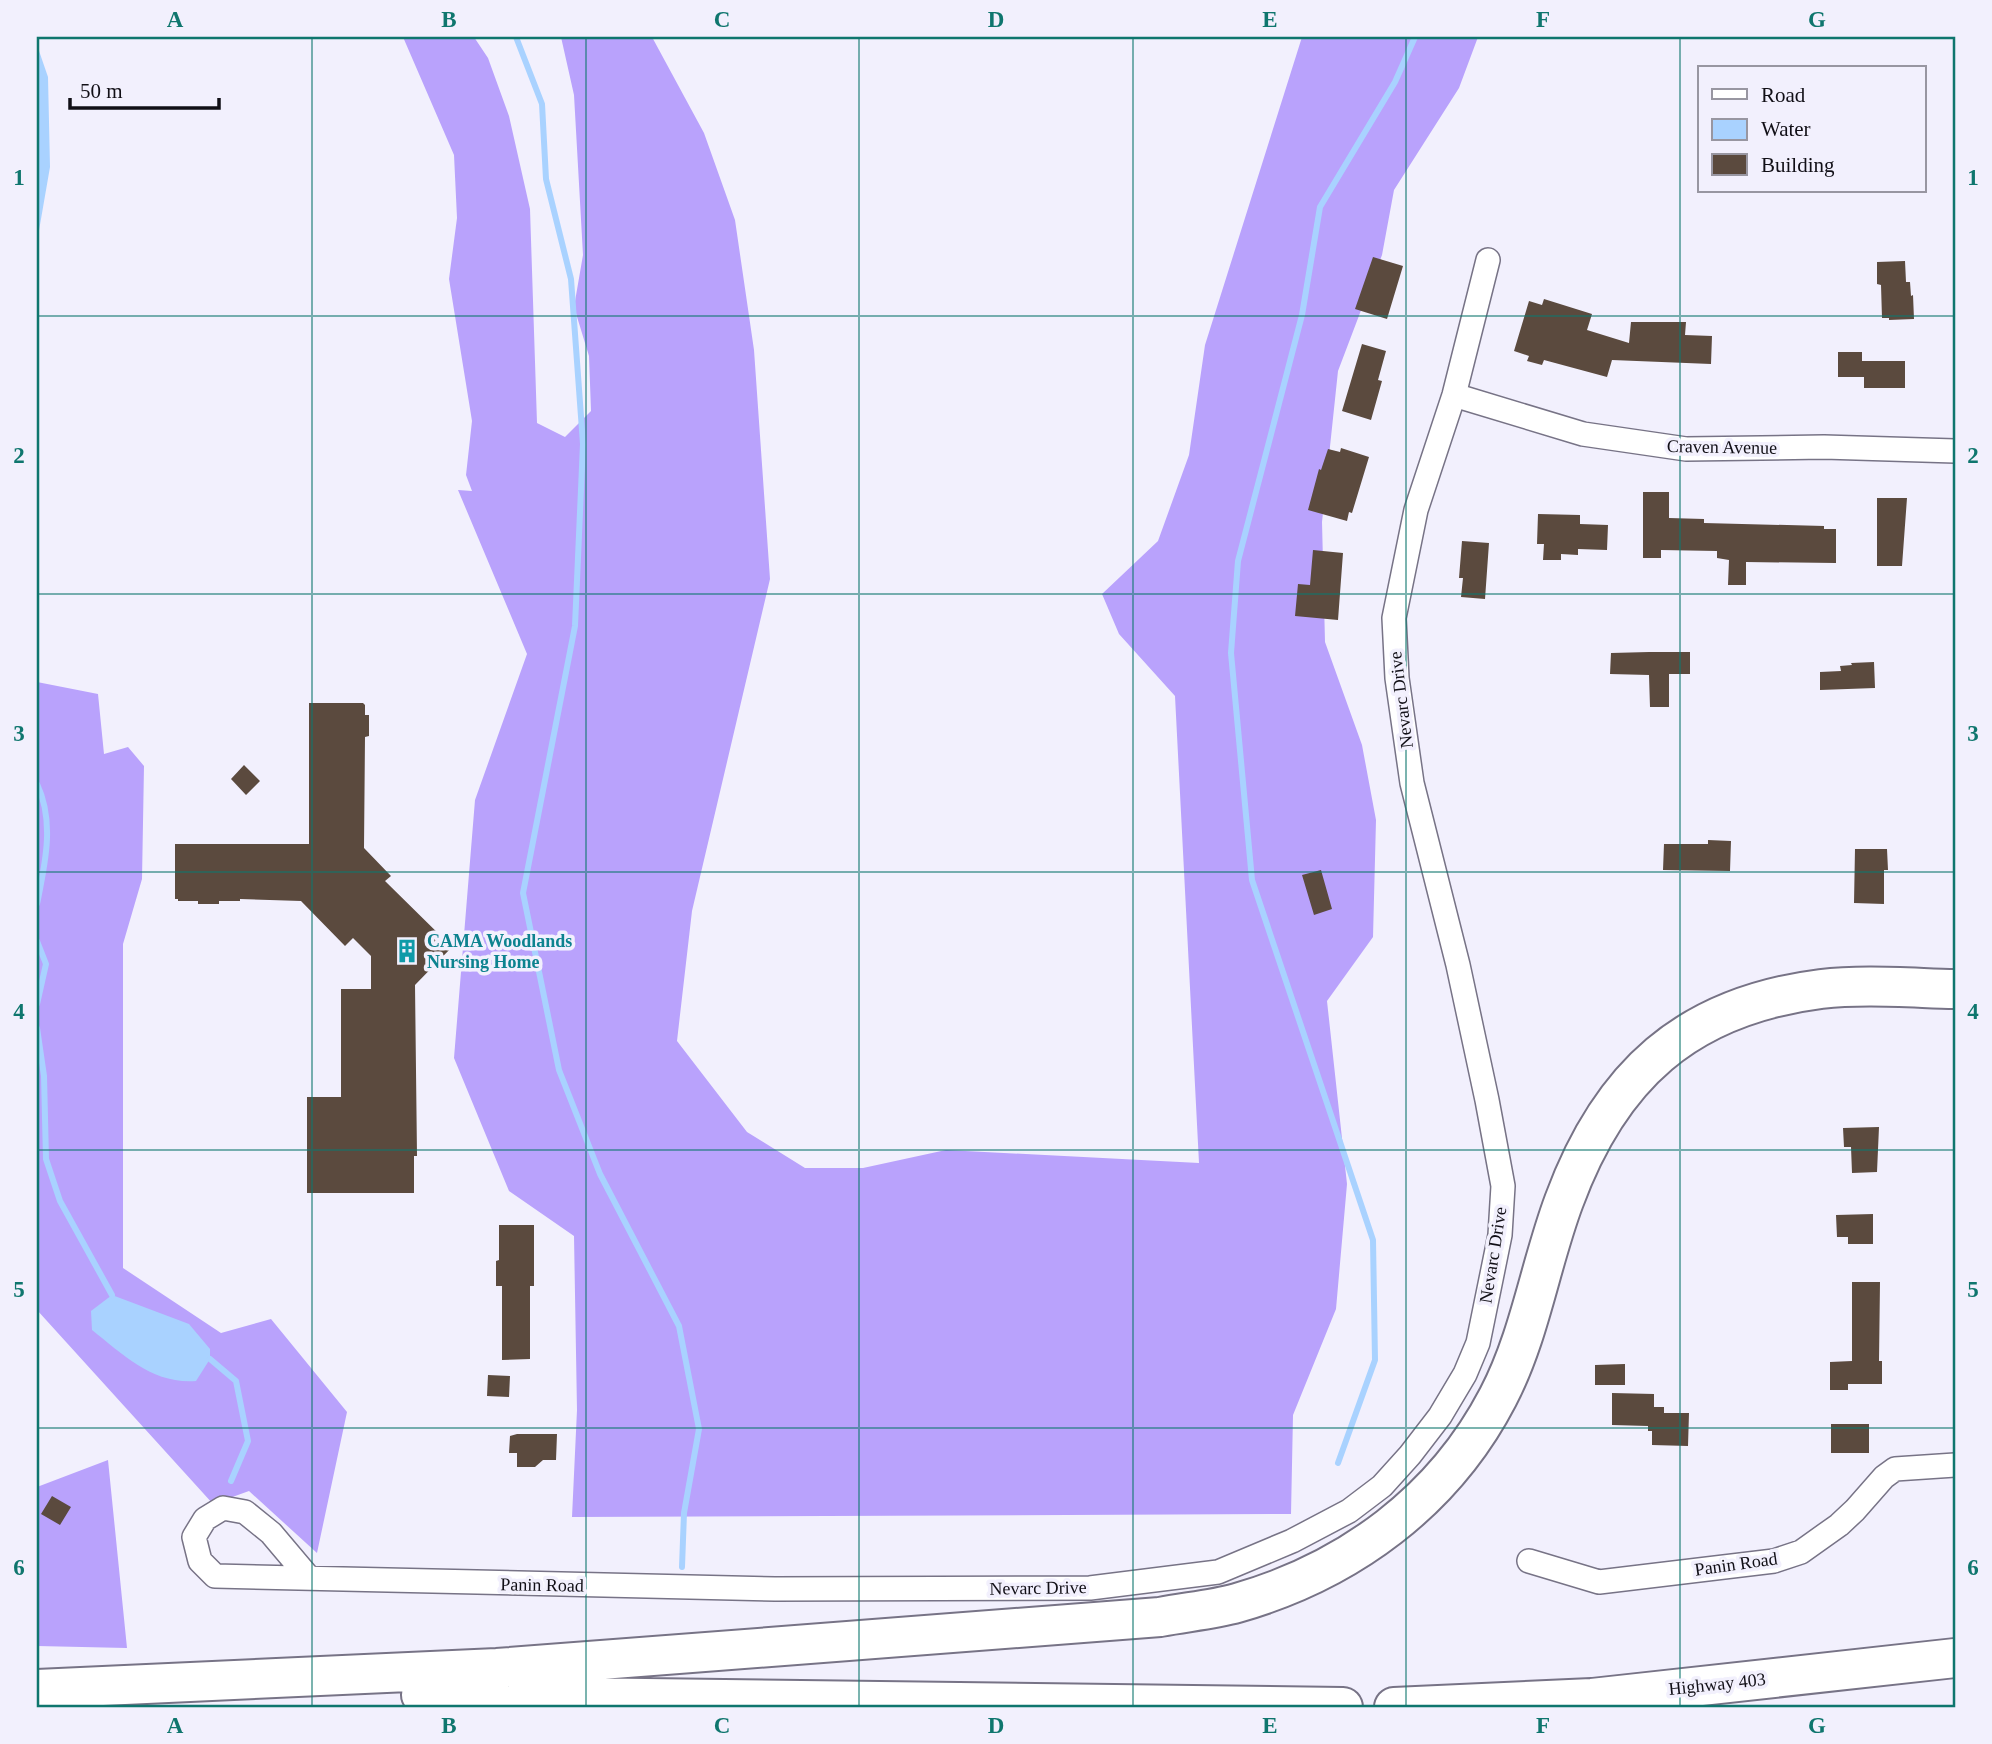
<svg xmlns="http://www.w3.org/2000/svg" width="1992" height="1744" font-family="Georgia,serif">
  <rect width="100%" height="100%" fill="#f2f0fd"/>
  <!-- forest -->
  <path fill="#b9a2fc" d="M 403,37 L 474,37 L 488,58 L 509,116 L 530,209 L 537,423 L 565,437 L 591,411 L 589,356 L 574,307 L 583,255 L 574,95 L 561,37 L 652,37 L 704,133 L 735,220 L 754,350 L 770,579 L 692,911 L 677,1041 L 747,1132 L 805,1168 L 863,1168 L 946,1150 L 1199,1163 L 1175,696 L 1119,634 L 1102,594 L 1158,541 L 1189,455 L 1205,345 L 1302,37 L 1478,37 L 1459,88 L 1394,190 L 1382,255 L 1338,371 L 1322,522 L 1325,642 L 1362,745 L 1376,820 L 1373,937 L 1327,1001 L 1347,1184 L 1336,1309 L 1293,1415 L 1291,1514 L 572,1517 L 577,1410 L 574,1236 L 509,1191 L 454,1058 L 475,800 L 527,654 L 458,490 L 472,491 L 466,475 L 472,421 L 449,279 L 457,218 L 454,155 Z
    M 37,682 L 98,694 L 104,754 L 128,747 L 144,766 L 142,879 L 123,944 L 123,1268 L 221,1333 L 271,1319 L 347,1412 L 317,1553 L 249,1491 L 213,1504 L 37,1310 Z
    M 108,1460 L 127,1648 L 37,1646 L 37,1487 Z"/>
  <!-- water -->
  <path fill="#a9d2ff" d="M 37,45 L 48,77 L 50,167 L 37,242 L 39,372 L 37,377 Z
    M 112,1295 L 189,1324 L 210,1349 L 210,1359 L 196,1381 C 152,1384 125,1356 92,1330 L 91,1311 Z"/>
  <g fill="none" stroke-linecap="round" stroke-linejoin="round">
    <!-- stream -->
    <path stroke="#a9d2ff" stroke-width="6" d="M 516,37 L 542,104 L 546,179 L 571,279 L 583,444 L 575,626 L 523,893 L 559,1070 L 600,1174 L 679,1326 L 699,1429 L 684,1513 L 682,1567
      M 37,784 C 55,822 45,864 37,904
      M 37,941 L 46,964 L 37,1004
      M 37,1028 L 44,1076 L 46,1159 L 60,1201 L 112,1295
      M 210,1359 L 236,1381 L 248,1441 L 231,1481
      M 1338,1463 L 1375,1360 L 1373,1240 L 1252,880 L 1231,653 L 1238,561 L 1302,315 L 1320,207 L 1395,82 L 1415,37"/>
  </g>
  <!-- building -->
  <path fill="#5b4a3e" d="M 1373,257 L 1403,266 L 1387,319 L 1355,309 Z
    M 1905,261 L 1906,282 L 1910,282 L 1911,296 L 1913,295 L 1914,319 L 1889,320 L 1889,318 L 1882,318 L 1881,285 L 1877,284 L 1877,262 Z
    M 1544,299 L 1592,314 L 1587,330 L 1629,343 L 1631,322 L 1686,322 L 1685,335 L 1712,336 L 1711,364 L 1612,360 L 1607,377 L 1544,360 L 1542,365 L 1527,361 L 1529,356 L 1514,351 L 1529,301 L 1542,305 Z
    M 1362,344 L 1386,351 L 1378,380 L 1382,381 L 1371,420 L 1342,411 Z
    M 1838,352 L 1862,352 L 1862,361 L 1905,361 L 1905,388 L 1864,388 L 1864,377 L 1838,377 Z
    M 1341,448 L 1369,457 L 1352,513 L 1349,512 L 1347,521 L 1308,510 L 1319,469 L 1321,470 L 1328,449 L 1340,452 Z
    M 1643,492 L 1669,492 L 1669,518 L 1704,519 L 1704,523 L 1824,526 L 1824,529 L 1836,529 L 1836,563 L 1746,562 L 1746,585 L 1728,585 L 1729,560 L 1717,558 L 1717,551 L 1661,550 L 1661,558 L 1643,558 Z
    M 1877,498 L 1907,498 L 1902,566 L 1877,566 Z
    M 1538,514 L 1580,515 L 1580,524 L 1608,525 L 1607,550 L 1578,549 L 1578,555 L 1561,554 L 1561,560 L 1543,560 L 1544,544 L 1537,544 Z
    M 1462,541 L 1489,543 L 1485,599 L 1461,597 L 1463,578 L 1459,578 Z
    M 1313,550 L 1343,553 L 1338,620 L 1295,616 L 1298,584 L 1310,585 Z
    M 1649,652 L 1690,652 L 1690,674 L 1669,674 L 1669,707 L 1650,707 L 1649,675 L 1610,674 L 1611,653 Z
    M 1874,662 L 1875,688 L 1820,690 L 1820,672 L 1841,671 L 1840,666 L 1852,665 L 1851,663 Z
    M 309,703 L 363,703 L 365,705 L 365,715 L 369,715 L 369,736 L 365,737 L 364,848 L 391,876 L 385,881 L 452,947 L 415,985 L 417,1156 L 414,1156 L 414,1193 L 307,1193 L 307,1097 L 341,1097 L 341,989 L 371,989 L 371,956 L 353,938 L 345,946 L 301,901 L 240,899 L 240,901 L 219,901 L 219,904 L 198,904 L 198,901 L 178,901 L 178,899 L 175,899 L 175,844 L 309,844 Z
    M 244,765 L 260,781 L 246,795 L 231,779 Z
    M 1708,840 L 1731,841 L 1730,871 L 1663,870 L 1664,844 L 1708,844 Z
    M 1855,849 L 1887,849 L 1888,870 L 1884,870 L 1884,904 L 1854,903 Z
    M 1321,870 L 1332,909 L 1314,915 L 1302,875 Z
    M 1879,1127 L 1877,1172 L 1852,1173 L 1851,1147 L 1844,1147 L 1843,1128 Z
    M 1873,1214 L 1873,1244 L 1848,1244 L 1848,1237 L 1837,1237 L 1836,1215 Z
    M 499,1225 L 534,1225 L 534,1286 L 530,1286 L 530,1359 L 502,1360 L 502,1286 L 496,1286 L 496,1261 L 499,1260 Z
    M 1852,1282 L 1880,1282 L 1879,1361 L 1882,1361 L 1882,1384 L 1848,1384 L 1848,1390 L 1830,1390 L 1830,1362 L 1852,1361 Z
    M 1625,1364 L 1625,1385 L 1595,1385 L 1595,1365 Z
    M 488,1375 L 510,1376 L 509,1397 L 487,1396 Z
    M 1612,1393 L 1654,1394 L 1654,1407 L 1664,1407 L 1664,1413 L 1689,1413 L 1688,1446 L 1652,1445 L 1652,1431 L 1648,1431 L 1648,1426 L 1612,1425 Z
    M 1831,1424 L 1869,1424 L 1869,1453 L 1831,1453 Z
    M 517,1434 L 557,1434 L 556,1460 L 543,1460 L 535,1467 L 517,1467 L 517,1453 L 509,1453 L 510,1436 Z
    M 52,1496 L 71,1507 L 60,1525 L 41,1514 Z"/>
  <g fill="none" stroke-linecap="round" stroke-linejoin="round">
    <!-- street casing -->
    <g stroke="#777386" stroke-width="26">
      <path id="street" d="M 1454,395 L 1583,434 L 1686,449 L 1824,447 L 1955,451
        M 1529,1561 L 1599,1582 L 1774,1561 L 1801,1552 L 1839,1525 L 1855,1510 L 1884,1477 L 1895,1469 L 1955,1465
        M 309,1578 L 271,1533 L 245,1512 L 223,1508 L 205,1519 L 194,1537 L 200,1561 L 215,1576 L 775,1589 L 1090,1588 L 1218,1572 L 1292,1541 L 1349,1511 L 1382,1486 L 1410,1455 L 1440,1416 L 1465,1374 L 1478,1343 L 1500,1235 L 1503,1186 L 1487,1100 L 1458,965 L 1412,783 L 1397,678 L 1394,618 L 1416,510 L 1454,395 L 1488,260"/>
    </g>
    <!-- highway casing -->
    <g stroke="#777386" stroke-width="42">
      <path id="highway" d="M 37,1689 L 497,1668 L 1160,1617 C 1185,1612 1212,1610 1237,1603 C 1349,1571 1444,1501 1498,1397 C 1530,1336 1540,1265 1564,1201 C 1610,1076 1686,1006 1821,989 C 1863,984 1912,988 1955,989
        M 421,1695 L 1343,1707
        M 1394,1707 L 1592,1698 L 1955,1658"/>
    </g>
    <!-- street -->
    <use href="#street" stroke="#fff" stroke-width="23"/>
    <!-- highway -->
    <use href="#highway" stroke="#fff" stroke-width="38"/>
  </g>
  <!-- grid -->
  <path fill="none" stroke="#0f766e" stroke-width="2" stroke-opacity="0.55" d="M 312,37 L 312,1707M 586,37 L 586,1707M 859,37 L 859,1707M 1133,37 L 1133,1707M 1406,37 L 1406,1707M 1680,37 L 1680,1707M 37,316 L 1955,316M 37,594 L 1955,594M 37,872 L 1955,872M 37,1150 L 1955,1150M 37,1428 L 1955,1428"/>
  <!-- icons -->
  <defs>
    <g id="building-bare" transform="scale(1.89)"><path d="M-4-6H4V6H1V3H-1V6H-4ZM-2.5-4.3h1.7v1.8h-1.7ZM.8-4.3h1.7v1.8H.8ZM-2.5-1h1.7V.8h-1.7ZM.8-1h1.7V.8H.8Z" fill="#0f9aa8" stroke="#f2f0fd" stroke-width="2.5" paint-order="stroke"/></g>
  </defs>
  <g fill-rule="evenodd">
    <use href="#building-bare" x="407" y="951"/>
  </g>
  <g text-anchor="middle" stroke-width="7" stroke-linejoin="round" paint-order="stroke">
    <!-- street labels -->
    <g font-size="18" fill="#110f16" stroke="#f2f0fd">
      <text transform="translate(1722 447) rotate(1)" y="6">Craven Avenue</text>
      <text transform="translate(1401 700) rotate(-97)" y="6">Nevarc Drive</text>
      <text transform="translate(1493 1255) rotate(-81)" y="6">Nevarc Drive</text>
      <text transform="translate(1736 1564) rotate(-8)" y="6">Panin Road</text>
      <text transform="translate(542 1585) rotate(1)" y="6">Panin Road</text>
      <text transform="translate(1038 1588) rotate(-1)" y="6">Nevarc Drive</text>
      <text transform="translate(1717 1684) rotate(-6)" y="6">Highway 403</text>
    </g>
    <!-- culture labels -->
    <g font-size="18" font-weight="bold" fill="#0d838f" stroke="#f2f0fd" text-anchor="start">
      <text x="427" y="947">CAMA Woodlands<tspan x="427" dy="21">Nursing Home</tspan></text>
    </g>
  </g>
  <!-- border -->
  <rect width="1992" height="1744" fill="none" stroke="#f2f0fd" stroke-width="77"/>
  <!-- legend -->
  <rect x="1698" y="66" width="228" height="126" fill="#f2f0fd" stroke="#9896a1" stroke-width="2"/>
  <rect x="1712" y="89" width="35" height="10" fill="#ffffff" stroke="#9896a1" stroke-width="2"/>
  <text x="1761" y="102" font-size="21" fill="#110f16">Road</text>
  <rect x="1712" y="119" width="35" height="21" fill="#a9d2ff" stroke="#9896a1" stroke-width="2"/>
  <text x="1761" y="136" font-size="21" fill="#110f16">Water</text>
  <rect x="1712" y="154" width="35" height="21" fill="#5b4a3e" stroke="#9896a1" stroke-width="2"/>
  <text x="1761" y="172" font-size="21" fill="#110f16">Building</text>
  <!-- scale -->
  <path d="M70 98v10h149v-10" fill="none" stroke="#110f16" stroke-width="3.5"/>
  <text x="80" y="98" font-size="21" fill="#110f16" stroke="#f2f0fd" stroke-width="5" paint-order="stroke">50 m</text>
  <rect x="38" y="38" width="1916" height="1668" fill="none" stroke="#0f766e" stroke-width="2.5"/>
  <g font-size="23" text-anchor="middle" font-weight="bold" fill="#0f766e">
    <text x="175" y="27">A</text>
    <text x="449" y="27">B</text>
    <text x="722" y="27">C</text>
    <text x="996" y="27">D</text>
    <text x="1270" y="27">E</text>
    <text x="1543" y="27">F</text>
    <text x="1817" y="27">G</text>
    <text x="19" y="185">1</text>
    <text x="1973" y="185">1</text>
    <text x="19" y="463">2</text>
    <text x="1973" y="463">2</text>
    <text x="19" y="741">3</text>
    <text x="1973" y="741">3</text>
    <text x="19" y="1019">4</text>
    <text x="1973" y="1019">4</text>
    <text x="19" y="1297">5</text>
    <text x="1973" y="1297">5</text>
    <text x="19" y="1575">6</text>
    <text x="1973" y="1575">6</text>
    <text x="175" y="1733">A</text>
    <text x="449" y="1733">B</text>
    <text x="722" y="1733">C</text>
    <text x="996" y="1733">D</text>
    <text x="1270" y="1733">E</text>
    <text x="1543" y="1733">F</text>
    <text x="1817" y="1733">G</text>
  </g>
</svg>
